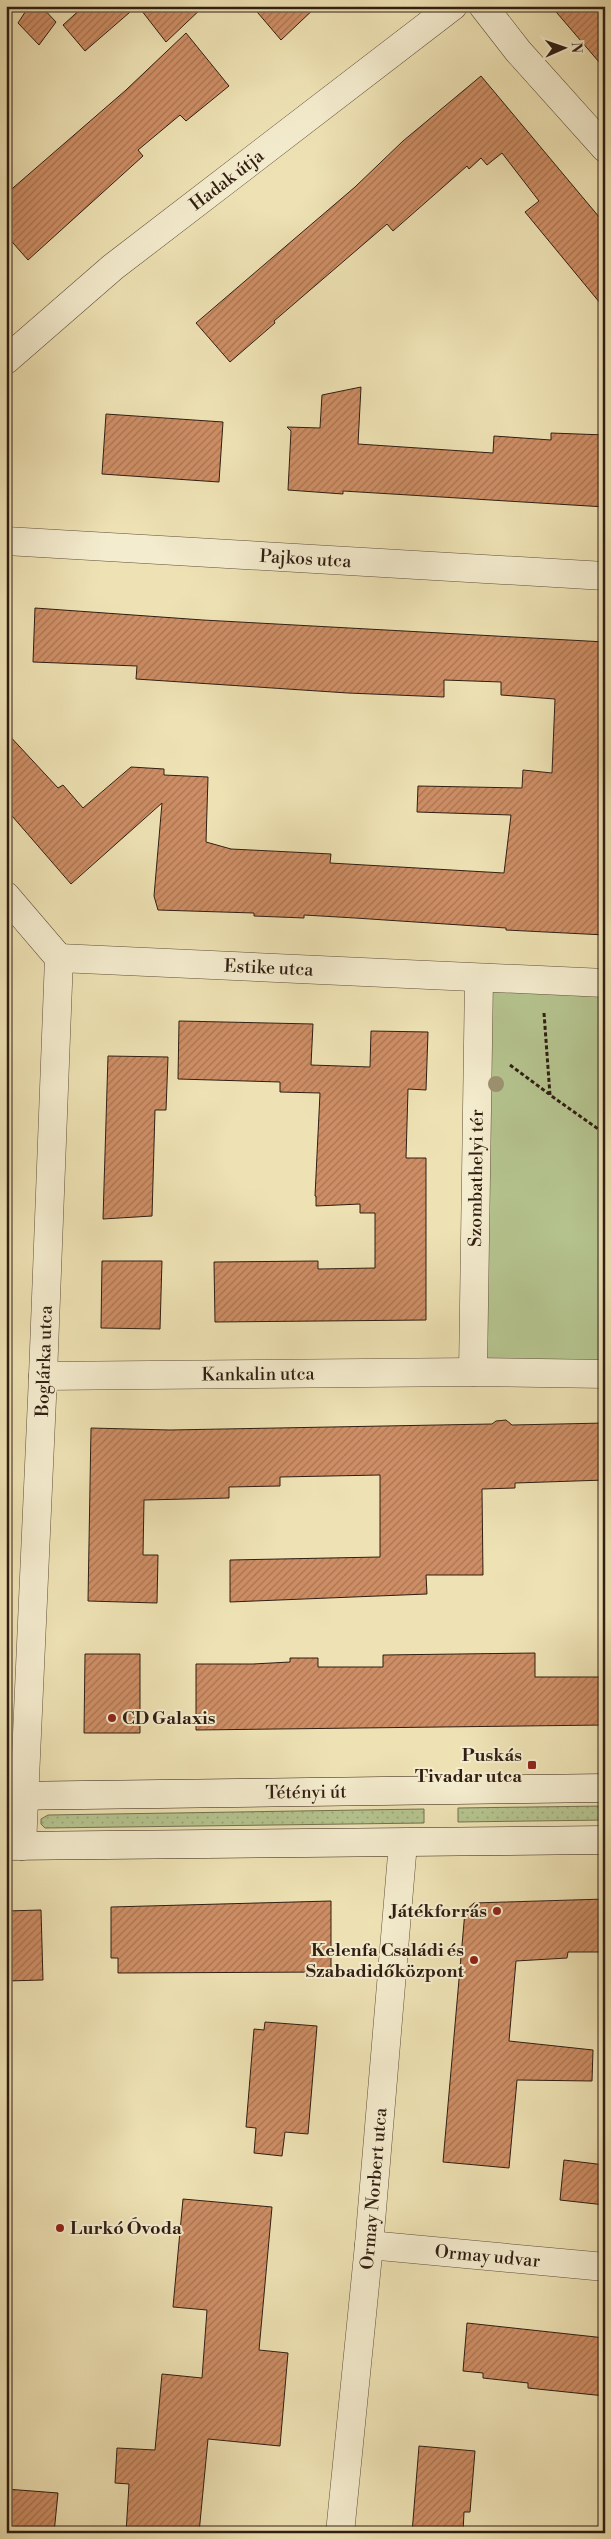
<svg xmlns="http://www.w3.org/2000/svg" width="611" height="2539" font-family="'Libre Bodoni',serif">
  <defs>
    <pattern id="grass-dots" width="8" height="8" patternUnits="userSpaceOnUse" patternTransform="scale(1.25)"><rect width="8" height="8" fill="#b5c48f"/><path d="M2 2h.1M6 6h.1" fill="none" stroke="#9ca87a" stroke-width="1.8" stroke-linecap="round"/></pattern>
    <pattern id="building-hatch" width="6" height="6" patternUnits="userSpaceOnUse" patternTransform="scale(1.25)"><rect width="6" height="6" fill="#ce8e65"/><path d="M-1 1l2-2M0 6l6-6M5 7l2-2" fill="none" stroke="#a87352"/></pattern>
  </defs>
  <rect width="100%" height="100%" fill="#eee2b4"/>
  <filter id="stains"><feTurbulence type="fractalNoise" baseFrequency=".004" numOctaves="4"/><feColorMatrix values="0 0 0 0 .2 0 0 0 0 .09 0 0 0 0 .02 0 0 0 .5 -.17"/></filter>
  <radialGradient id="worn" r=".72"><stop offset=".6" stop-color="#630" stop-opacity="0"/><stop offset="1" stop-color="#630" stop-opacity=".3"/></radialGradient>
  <!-- grass -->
  <path fill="url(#grass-dots)" stroke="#727151" d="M 605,1806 L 605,1820 L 458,1822 L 458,1808 Z
    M 424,1809 L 424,1823 L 45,1828 L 41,1824 L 41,1819 L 48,1815 Z"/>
  <!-- green -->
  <path fill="#b5c48f" stroke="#727151" d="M 479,978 L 605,983 L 605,1374 L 473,1372 Z"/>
  <!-- building -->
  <path fill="url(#building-hatch)" stroke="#301e13" d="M 29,6 L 41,6 L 56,22 L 39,45 L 18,23 Z
    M 84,6 L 137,6 L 85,51 L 63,25 Z
    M 138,6 L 204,6 L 166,42 Z
    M 252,6 L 317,6 L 281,40 Z
    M 551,6 L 605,6 L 605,69 Z
    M 186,33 L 229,86 L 186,121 L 180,115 L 138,150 L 143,156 L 28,260 L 6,235 L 6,194 L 126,90 Z
    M 481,76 L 605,224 L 605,309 L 525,212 L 539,201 L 502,153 L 487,165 L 481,158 L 469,169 L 467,166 L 393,231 L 387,224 L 274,321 L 275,323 L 230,362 L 196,323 L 355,187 L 403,141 Z
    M 361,387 L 358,444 L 493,453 L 494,436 L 551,440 L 551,433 L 605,435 L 605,507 L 343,491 L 343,494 L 288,490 L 291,431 L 287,427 L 320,428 L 322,395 Z
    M 106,414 L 223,422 L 219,482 L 102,474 Z
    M 35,608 L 203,620 L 605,642 L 605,935 L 506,930 L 506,928 L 355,918 L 304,915 L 304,918 L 254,916 L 254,913 L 158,910 L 154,896 L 162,803 L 71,884 L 6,809 L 6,732 L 58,788 L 63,785 L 83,808 L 131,767 L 164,769 L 164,775 L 208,777 L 206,842 L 231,849 L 331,854 L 330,863 L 504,873 L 511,815 L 417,812 L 418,786 L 522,788 L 523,770 L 552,773 L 555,699 L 501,695 L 501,682 L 444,680 L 444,697 L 348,693 L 136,679 L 137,666 L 33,662 Z
    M 179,1021 L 313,1024 L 311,1065 L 370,1067 L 371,1031 L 428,1032 L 426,1090 L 408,1089 L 406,1158 L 426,1158 L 426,1320 L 215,1322 L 214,1262 L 318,1261 L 318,1269 L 375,1268 L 375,1213 L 360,1213 L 360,1204 L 316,1206 L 316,1196 L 315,1196 L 320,1093 L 280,1092 L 280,1082 L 178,1079 Z
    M 108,1056 L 168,1057 L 166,1110 L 155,1110 L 152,1216 L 103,1219 Z
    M 102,1261 L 162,1261 L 160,1329 L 101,1328 Z
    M 506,1420 L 512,1425 L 605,1423 L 605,1480 L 515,1483 L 515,1488 L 482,1489 L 483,1575 L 426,1575 L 427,1594 L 230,1602 L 230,1560 L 380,1557 L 380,1475 L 280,1477 L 280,1486 L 229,1487 L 229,1498 L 144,1500 L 143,1555 L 158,1555 L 157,1603 L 88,1601 L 91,1428 L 170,1430 L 492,1424 L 496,1421 Z
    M 535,1653 L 535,1677 L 605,1677 L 605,1725 L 196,1730 L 196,1664 L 253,1664 L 290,1662 L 290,1658 L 318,1658 L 318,1667 L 383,1667 L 383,1655 Z
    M 85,1654 L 140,1654 L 140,1733 L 84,1733 Z
    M 605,1899 L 605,1952 L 568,1952 L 567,1958 L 516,1961 L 509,2041 L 593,2050 L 592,2081 L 517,2080 L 509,2168 L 443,2162 L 465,1911 L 474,1903 Z
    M 331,1901 L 331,1972 L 118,1973 L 118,1958 L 111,1958 L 111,1907 Z
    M 41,1910 L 43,1980 L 6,1981 L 6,1911 Z
    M 265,2022 L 317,2026 L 308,2134 L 285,2132 L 282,2156 L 254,2153 L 256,2128 L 246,2127 L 254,2029 L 264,2030 Z
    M 564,2160 L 605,2165 L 605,2205 L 560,2200 Z
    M 183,2199 L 272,2207 L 259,2350 L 288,2353 L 280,2446 L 208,2439 L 199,2533 L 126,2533 L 129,2484 L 115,2483 L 117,2448 L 155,2450 L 162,2374 L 202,2378 L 207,2310 L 173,2307 Z
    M 467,2323 L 605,2338 L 605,2396 L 528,2388 L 528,2383 L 483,2378 L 483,2373 L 463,2371 Z
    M 419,2446 L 475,2451 L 470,2512 L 464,2512 L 463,2533 L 412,2533 Z
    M 6,2489 L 58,2493 L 54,2533 L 6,2533 Z"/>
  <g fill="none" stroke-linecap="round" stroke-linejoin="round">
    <!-- street casing -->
    <g stroke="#604f3b" stroke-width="29">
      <g id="street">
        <path d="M 483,6 L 518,51 L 605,148"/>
        <path id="s1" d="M 6,360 L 113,267 L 453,6"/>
        <path id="s2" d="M 6,541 L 605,576"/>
        <path d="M 6,896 L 59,958 L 43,1376 L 22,1846"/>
        <path id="s3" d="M 59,958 L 605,983"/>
        <path id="s4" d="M 473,1372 L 479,978"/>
        <path id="s5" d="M 43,1376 L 473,1372 L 605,1374"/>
        <path id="s6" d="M 369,2245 L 605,2267"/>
        <path id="s7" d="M 340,2533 L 369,2245 L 403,1843"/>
      </g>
    </g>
    <!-- secondary casing -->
    <g stroke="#301e13" stroke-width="29">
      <g id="secondary">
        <path id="s8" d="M 6,1796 L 605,1788"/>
        <path d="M 6,1846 L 605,1840"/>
      </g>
    </g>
    <!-- path -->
    <path stroke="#301e13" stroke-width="3" stroke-dasharray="4 2.5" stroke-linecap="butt" d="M 544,1013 L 550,1095 L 601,1131 L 605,1141
      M 510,1065 L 549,1094
      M 601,1131 L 605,1126"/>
    <!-- street -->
    <use href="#street" stroke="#f4ecce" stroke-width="28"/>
    <!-- secondary -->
    <use href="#secondary" stroke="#f4ecce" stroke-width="28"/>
  </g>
  <!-- trees -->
  <circle fill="#9c9270" cx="496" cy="1084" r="8"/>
  <!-- markers -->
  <g fill="#8f2418" stroke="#f4ecce" stroke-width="2">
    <circle cx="112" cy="1718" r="5"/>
    <rect x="527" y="1760" width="10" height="10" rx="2.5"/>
    <circle cx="497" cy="1911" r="5"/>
    <circle cx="474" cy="1960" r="5"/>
    <circle cx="60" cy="2228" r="5"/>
  </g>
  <g text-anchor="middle" stroke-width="4" stroke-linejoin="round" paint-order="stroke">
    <!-- street labels -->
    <g font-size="18" fill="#301e13" stroke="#f4ecce">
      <text dy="6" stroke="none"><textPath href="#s1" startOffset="285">Hadak útja</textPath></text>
      <text dy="6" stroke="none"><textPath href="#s2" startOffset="300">Pajkos utca</textPath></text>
      <text dy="6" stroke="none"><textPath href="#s3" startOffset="210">Estike utca</textPath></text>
      <text dy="6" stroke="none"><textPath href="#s4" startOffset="194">Szombathelyi tér</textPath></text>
      <text transform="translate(44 1361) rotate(-88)" y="6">Boglárka utca</text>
      <text dy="6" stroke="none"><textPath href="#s5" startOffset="215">Kankalin utca</textPath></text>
      <text dy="6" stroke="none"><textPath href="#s8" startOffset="300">Tétényi út</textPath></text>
      <text dy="6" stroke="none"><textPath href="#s7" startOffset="346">Ormay Norbert utca</textPath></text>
      <text dy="6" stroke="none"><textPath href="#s6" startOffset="119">Ormay udvar</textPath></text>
    </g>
    <!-- poi labels -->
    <g font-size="18" font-weight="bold" fill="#301e13" stroke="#f4ecce" text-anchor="end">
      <text x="122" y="1724" text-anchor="start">CD Galaxis</text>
      <text x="522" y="1761">Puskás<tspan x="522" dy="21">Tivadar utca</tspan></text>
      <text x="487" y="1917">Játékforrás</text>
      <text x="464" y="1956">Kelenfa Családi és<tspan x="464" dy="21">Szabadidőközpont</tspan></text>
      <text x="70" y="2234" text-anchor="start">Lurkó Óvoda</text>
    </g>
  </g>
  <!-- margin -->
  <rect width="611" height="2539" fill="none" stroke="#eee2b4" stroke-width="25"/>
  <rect x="8" y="8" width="596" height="2524" fill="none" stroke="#301e13" stroke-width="2.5"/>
  <rect x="12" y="12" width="586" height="2514" fill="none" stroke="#301e13"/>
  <!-- north arrow -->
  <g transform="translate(564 48) rotate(88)" stroke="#f4ecce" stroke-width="4" paint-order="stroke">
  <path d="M0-4L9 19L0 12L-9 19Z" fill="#301e13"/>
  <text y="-8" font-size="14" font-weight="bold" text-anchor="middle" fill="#301e13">N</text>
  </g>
  <rect width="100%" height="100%" filter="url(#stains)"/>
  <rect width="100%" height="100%" fill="url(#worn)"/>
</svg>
